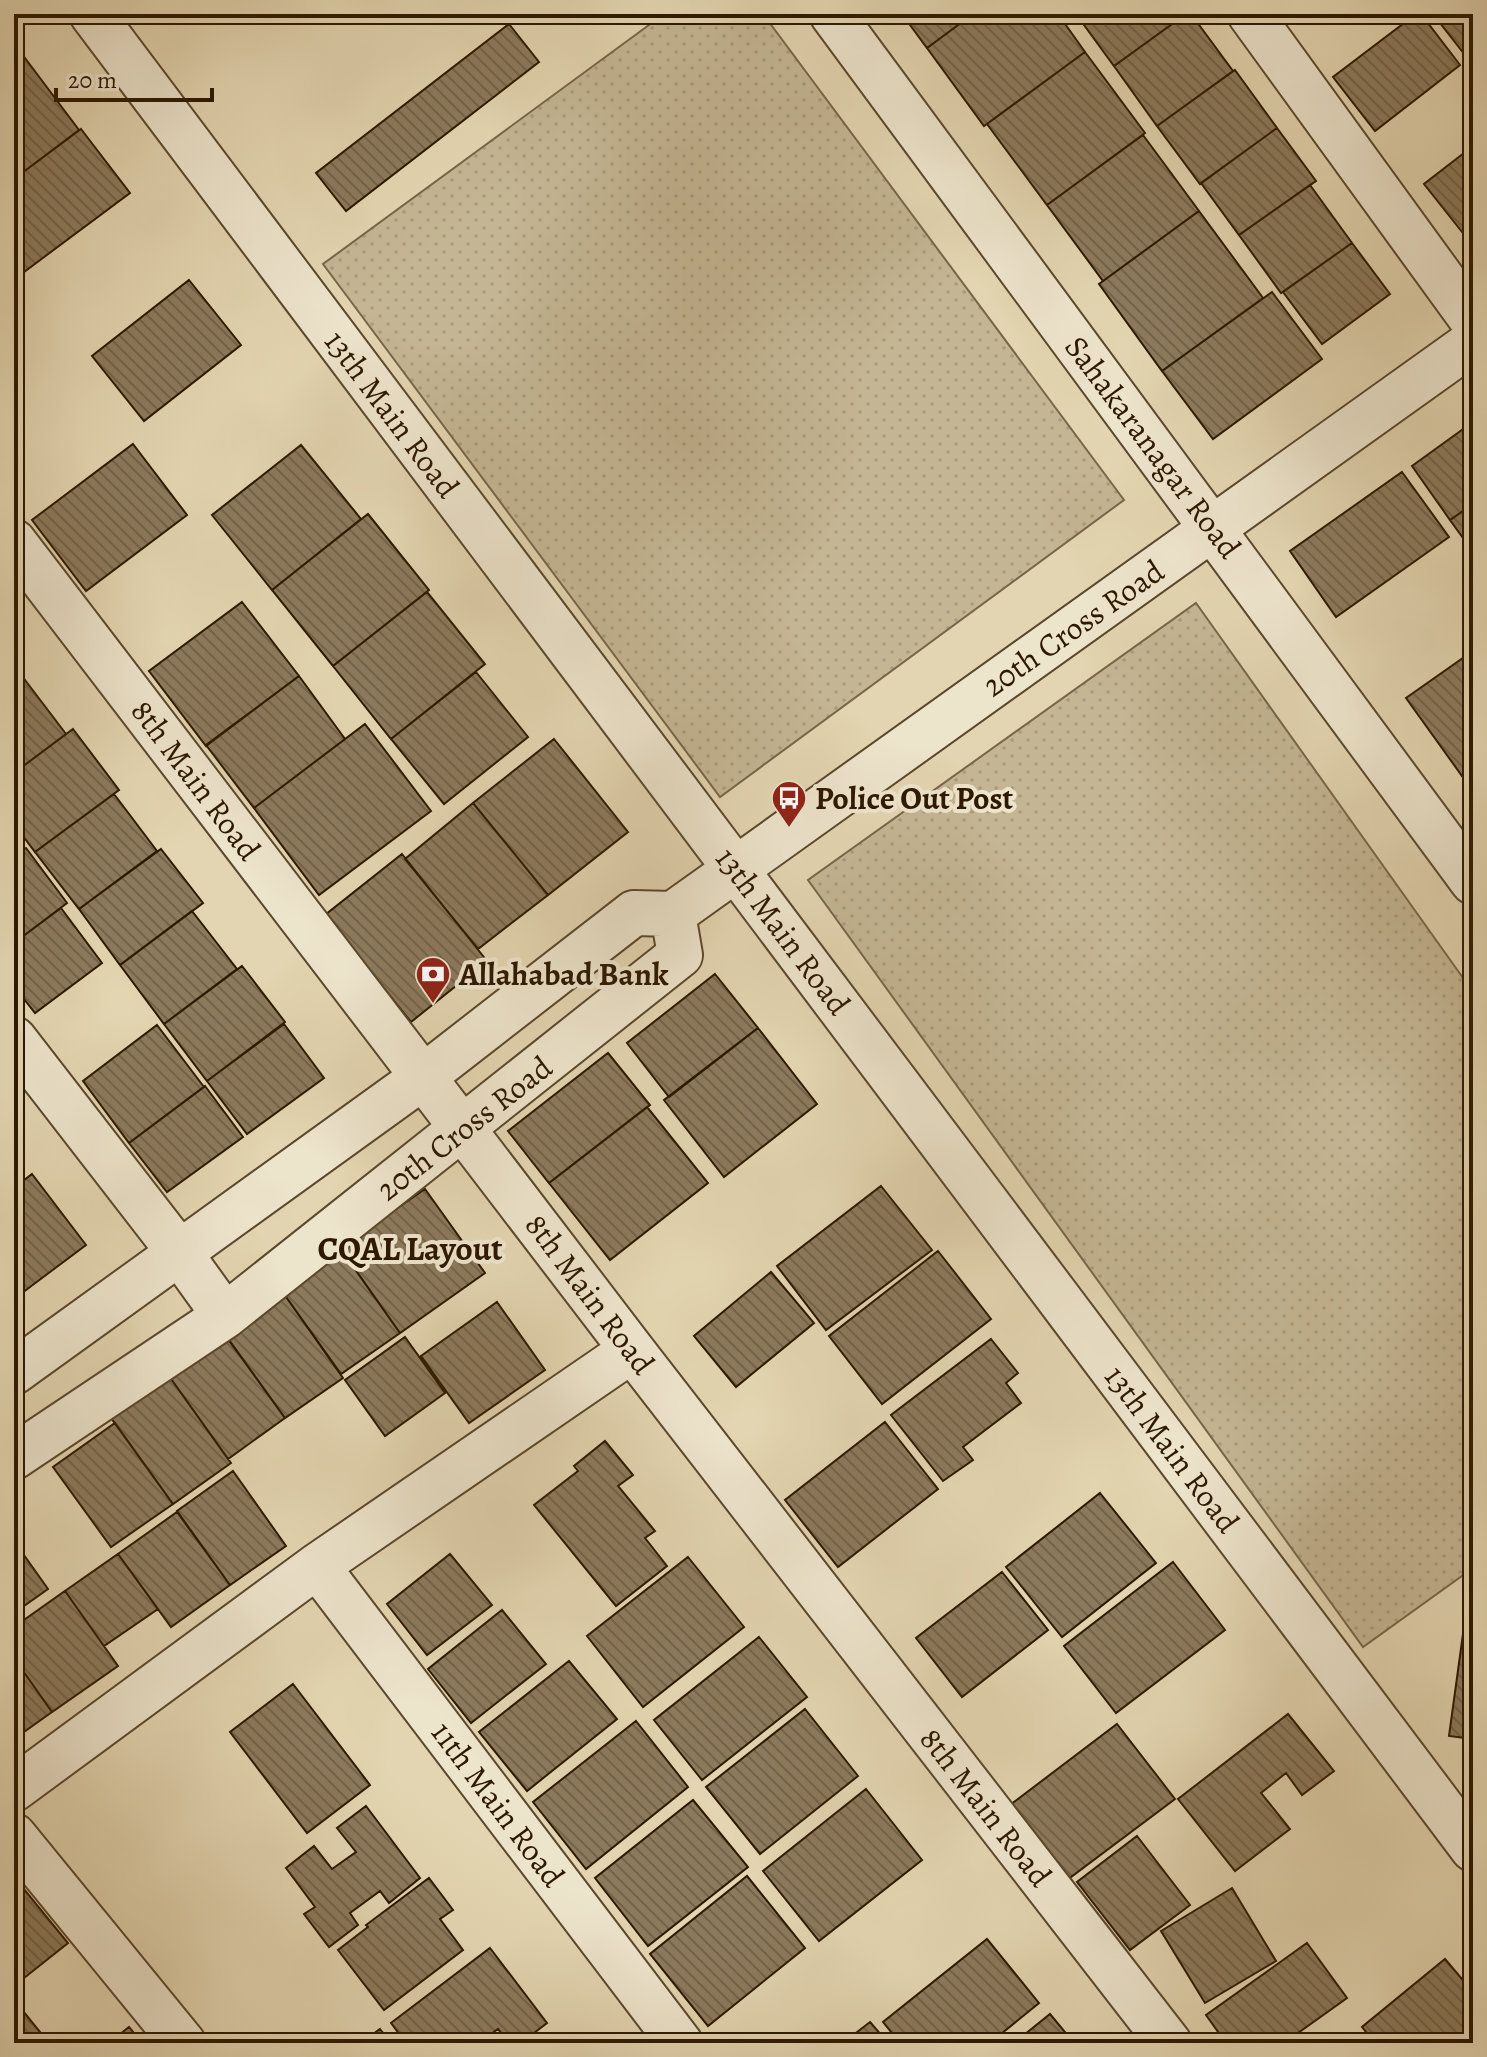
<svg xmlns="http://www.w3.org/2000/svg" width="1487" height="2057" font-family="Alegreya,serif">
  <defs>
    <pattern id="green-dots" width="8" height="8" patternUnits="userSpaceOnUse" patternTransform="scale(2)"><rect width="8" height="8" fill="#c4b593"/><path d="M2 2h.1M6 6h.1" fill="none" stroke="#a99b7d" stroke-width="1.8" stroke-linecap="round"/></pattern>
    <pattern id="building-back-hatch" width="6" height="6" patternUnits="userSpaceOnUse" patternTransform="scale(2)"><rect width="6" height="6" fill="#8c7a5c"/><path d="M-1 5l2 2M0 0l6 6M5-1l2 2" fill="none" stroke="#73634a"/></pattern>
  </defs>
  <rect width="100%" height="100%" fill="#e3d5b1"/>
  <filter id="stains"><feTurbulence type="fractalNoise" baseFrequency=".0025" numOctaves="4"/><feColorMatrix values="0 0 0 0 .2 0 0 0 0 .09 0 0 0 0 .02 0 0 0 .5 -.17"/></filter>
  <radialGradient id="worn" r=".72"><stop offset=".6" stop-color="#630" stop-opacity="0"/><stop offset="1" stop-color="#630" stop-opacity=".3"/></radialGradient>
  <!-- green -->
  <path fill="url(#green-dots)" stroke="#78664a" stroke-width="2" d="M 664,14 L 763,14 L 1124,500 L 720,797 L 323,264 Z
    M 1196,603 L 1473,992 L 1473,1568 L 1363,1647 L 808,880 Z"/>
  <!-- building -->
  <path fill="url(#building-back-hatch)" stroke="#2d1800" stroke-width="2" d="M 902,14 L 973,14 L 927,48 Z
    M 973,14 L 1058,14 L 1085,52 L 984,126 L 927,48 Z
    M 1076,14 L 1186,14 L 1114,66 Z
    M 1186,14 L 1191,14 L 1233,71 L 1157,126 L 1114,66 Z
    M 1416,14 L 1421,14 L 1460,65 L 1375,131 L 1333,77 Z
    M 1433,14 L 1473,14 L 1473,57 L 1469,60 Z
    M 509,24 L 539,62 L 346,211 L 316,173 Z
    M 1085,52 L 1145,133 L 1047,205 L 987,124 Z
    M 25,58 L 79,130 L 14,179 L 14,67 Z
    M 1235,70 L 1277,128 L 1200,184 L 1157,126 Z
    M 1277,128 L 1316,181 L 1239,235 L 1201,183 Z
    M 81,129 L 130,193 L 24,272 L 14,259 L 14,179 Z
    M 1143,135 L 1199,211 L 1103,281 L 1047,205 Z
    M 1473,146 L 1473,232 L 1466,237 L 1424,184 Z
    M 1310,185 L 1352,243 L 1281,293 L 1239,235 Z
    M 1199,211 L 1263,298 L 1162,371 L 1099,284 Z
    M 1352,243 L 1390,294 L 1322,344 L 1283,292 Z
    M 189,280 L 241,345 L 144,421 L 92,356 Z
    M 1272,292 L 1322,359 L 1213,439 L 1162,371 Z
    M 1473,422 L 1473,504 L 1450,520 L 1412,466 Z
    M 133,444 L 187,515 L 86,591 L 32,520 Z
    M 301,445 L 361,519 L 272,590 L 212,515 Z
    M 1402,472 L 1449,537 L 1336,617 L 1290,551 Z
    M 1473,504 L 1473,552 L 1450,520 Z
    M 368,514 L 429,590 L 333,666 L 272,590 Z
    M 427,592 L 485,664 L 391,739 L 333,666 Z
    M 242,602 L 299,676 L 206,746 L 149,671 Z
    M 1473,651 L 1473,768 L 1462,776 L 1406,698 Z
    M 14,665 L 25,680 L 14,688 Z
    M 476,672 L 528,737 L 444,804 L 391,739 Z
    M 299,676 L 345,739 L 254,808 L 206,745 Z
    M 25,680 L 66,734 L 14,773 L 14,688 Z
    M 365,724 L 431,811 L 319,895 L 254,808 Z
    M 73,729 L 119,790 L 35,852 L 14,824 L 14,773 Z
    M 554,739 L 628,832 L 548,895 L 473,803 Z
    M 1473,768 L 1473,792 L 1462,776 Z
    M 114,794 L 157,851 L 79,909 L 35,852 Z
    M 473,803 L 548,895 L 478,949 L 405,859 Z
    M 26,848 L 67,903 L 14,943 L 14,856 Z
    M 161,849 L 203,903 L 120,965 L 79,909 Z
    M 402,854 L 487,961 L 411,1022 L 325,915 Z
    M 61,908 L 102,963 L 35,1013 L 14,986 L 14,943 Z
    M 192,911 L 237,969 L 164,1024 L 120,965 Z
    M 242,966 L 285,1022 L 207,1081 L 164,1024 Z
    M 715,974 L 758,1028 L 669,1097 L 627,1043 Z
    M 284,1024 L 324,1078 L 247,1134 L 207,1081 Z
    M 157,1025 L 204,1087 L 129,1143 L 83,1081 Z
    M 758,1028 L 817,1104 L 724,1177 L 664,1100 Z
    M 608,1053 L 650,1105 L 549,1183 L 508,1131 Z
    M 205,1086 L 243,1137 L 167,1192 L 129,1143 Z
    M 647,1107 L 708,1183 L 610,1260 L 549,1183 Z
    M 32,1174 L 86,1245 L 14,1299 L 14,1188 Z
    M 881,1186 L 932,1250 L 826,1330 L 777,1266 Z
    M 425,1189 L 485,1273 L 400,1333 L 340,1248 Z
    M 938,1251 L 991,1319 L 882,1404 L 829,1336 Z
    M 343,1252 L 400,1333 L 341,1374 L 284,1294 Z
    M 771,1272 L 814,1323 L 736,1387 L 694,1336 Z
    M 284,1294 L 343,1378 L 285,1418 L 225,1335 Z
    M 497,1302 L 545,1370 L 469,1423 L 421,1356 Z
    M 227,1337 L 285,1418 L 228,1459 L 169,1376 Z
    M 405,1337 L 445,1393 L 385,1436 L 345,1380 Z
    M 991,1339 L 1018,1373 L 1006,1383 L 1021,1403 L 963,1447 L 973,1460 L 943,1481 L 891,1415 Z
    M 169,1376 L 231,1463 L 173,1504 L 111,1418 Z
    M 885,1422 L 938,1489 L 838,1567 L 785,1500 Z
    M 115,1423 L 173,1504 L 111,1547 L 53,1467 Z
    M 605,1441 L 633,1475 L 618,1486 L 655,1531 L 645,1538 L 667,1566 L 616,1606 L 534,1505 L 578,1471 L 574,1466 Z
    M 233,1471 L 286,1546 L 230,1585 L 177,1511 Z
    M 1100,1493 L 1156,1563 L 1062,1637 L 1006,1567 Z
    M 177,1512 L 230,1585 L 171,1627 L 118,1554 Z
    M 14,1541 L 48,1589 L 14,1613 Z
    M 118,1554 L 158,1609 L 104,1646 L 65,1591 Z
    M 450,1554 L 492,1605 L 427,1655 L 387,1604 Z
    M 688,1557 L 744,1627 L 643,1707 L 587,1636 Z
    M 1173,1562 L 1225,1630 L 1116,1713 L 1064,1646 Z
    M 1002,1572 L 1048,1630 L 962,1697 L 916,1638 Z
    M 1469,1590 L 1473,1591 L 1473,1739 L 1449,1736 Z
    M 65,1591 L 118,1666 L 52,1712 L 14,1658 L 14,1627 Z
    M 502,1610 L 546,1664 L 471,1723 L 428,1669 Z
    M 759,1637 L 807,1697 L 702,1780 L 654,1720 Z
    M 14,1658 L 52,1712 L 14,1739 Z
    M 569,1661 L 617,1719 L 527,1791 L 479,1732 Z
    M 293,1684 L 370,1785 L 307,1833 L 230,1732 Z
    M 805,1709 L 858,1776 L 760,1854 L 706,1787 Z
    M 1288,1714 L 1334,1771 L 1302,1795 L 1286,1773 L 1261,1793 L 1290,1829 L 1235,1871 L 1178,1799 Z
    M 636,1721 L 688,1787 L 586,1869 L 533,1802 Z
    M 1117,1724 L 1175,1799 L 1067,1880 L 1010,1805 Z
    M 866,1789 L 922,1860 L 819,1941 L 763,1871 Z
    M 693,1800 L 748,1867 L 648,1946 L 595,1878 Z
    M 366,1806 L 420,1878 L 389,1903 L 380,1891 L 350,1913 L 358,1925 L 329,1947 L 304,1914 L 315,1907 L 286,1868 L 314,1846 L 332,1869 L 356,1852 L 337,1828 Z
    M 1137,1836 L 1190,1905 L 1130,1950 L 1077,1882 Z
    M 747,1876 L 805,1948 L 708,2026 L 650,1954 Z
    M 14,1877 L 68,1943 L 14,1986 Z
    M 429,1878 L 453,1910 L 440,1919 L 463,1950 L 384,2010 L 338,1950 L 368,1927 L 366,1925 Z
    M 1232,1888 L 1276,1961 L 1205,2003 L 1161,1931 Z
    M 987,1939 L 1039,2003 L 990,2043 L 900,2043 L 883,2022 Z
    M 1307,1943 L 1347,1998 L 1284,2043 L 1226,2043 L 1206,2015 Z
    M 490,1948 L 547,2023 L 521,2043 L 509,2043 L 498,2029 L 479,2043 L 406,2043 L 391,2023 Z
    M 1445,1959 L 1473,1992 L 1473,2043 L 1375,2043 L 1362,2027 Z
    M 14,2000 L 49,2043 L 14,2043 Z
    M 1050,2014 L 1074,2043 L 1014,2043 Z
    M 870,2022 L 888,2043 L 843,2043 Z
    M 129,2027 L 142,2043 L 109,2043 Z
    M 380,2029 L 391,2043 L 361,2043 Z"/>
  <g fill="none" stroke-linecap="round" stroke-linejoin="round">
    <!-- minor casing -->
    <g stroke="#5a472c" stroke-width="48">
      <path id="minor" d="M 92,14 L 1473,1849
        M 832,14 L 1473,882
        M 1250,14 L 1473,321
        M 14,542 L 632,1350 L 1169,2043
        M 14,1039 L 179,1252 L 225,1316
        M 14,1372 L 423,1077 L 634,913 L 673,914 L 1473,342
        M 14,1457 L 225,1316 L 680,955 L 673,914
        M 317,1566 L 680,2043
        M 14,1789 L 317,1566 L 632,1350
        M 14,1836 L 183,2043"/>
    </g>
    <!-- minor -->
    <use href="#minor" stroke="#ede4cc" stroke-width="44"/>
  </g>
  <!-- icons -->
  <defs>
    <g id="bus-pin" transform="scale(1.8)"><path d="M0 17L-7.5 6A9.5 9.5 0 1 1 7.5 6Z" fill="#8f2418" stroke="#ede4cc"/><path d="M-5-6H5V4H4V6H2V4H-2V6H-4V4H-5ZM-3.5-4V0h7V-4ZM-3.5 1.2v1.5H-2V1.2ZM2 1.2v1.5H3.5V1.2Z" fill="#fff"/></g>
    <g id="bank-pin" transform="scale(1.8)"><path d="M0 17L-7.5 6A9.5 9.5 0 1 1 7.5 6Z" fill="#8f2418" stroke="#ede4cc"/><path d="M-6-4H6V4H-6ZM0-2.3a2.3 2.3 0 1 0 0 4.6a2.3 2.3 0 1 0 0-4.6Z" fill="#fff"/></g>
  </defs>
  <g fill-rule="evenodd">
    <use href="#bus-pin" x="789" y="798"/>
    <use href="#bank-pin" x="433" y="974"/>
  </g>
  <g text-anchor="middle" stroke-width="8" stroke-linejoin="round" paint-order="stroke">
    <!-- street labels -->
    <g font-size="32" fill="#2d1800" stroke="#ede4cc">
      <text transform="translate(392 414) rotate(53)" y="11">13th Main Road</text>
      <text transform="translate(1153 447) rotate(53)" y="11">Sahakaranagar Road</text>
      <text transform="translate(1073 628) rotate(-35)" y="11">20th Cross Road</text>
      <text transform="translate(196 780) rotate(53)" y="11">8th Main Road</text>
      <text transform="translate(783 931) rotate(53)" y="11">13th Main Road</text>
      <text transform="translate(464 1128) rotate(-38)" y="11">20th Cross Road</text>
      <text transform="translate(590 1294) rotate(53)" y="11">8th Main Road</text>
      <text transform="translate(1172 1449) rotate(53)" y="11">13th Main Road</text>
      <text transform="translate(498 1804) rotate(53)" y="11">11th Main Road</text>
      <text transform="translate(986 1807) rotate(52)" y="11">8th Main Road</text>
    </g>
    <!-- poi labels -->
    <g font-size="32" font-weight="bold" fill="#2d1800" stroke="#ede4cc" text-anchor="start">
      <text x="815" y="809">Police Out Post</text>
      <text x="459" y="985">Allahabad Bank</text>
    </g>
    <!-- neighbourhood labels -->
    <g font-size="34" font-weight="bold" fill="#2d1800" stroke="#ede4cc">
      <text x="410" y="1260">CQAL Layout</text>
    </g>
  </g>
  <!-- margin -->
  <rect width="1487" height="2057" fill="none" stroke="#e3d5b1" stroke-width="48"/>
  <rect x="16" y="16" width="1455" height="2025" fill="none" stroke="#2d1800" stroke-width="4"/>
  <rect x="24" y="24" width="1439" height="2009" fill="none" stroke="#2d1800" stroke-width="2"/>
  <!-- scale -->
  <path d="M56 88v12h156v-12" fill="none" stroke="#2d1800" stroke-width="4"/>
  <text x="68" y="88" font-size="24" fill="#2d1800" stroke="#ede4cc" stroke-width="6" paint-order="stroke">20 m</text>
  <rect width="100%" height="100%" filter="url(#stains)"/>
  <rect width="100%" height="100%" fill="url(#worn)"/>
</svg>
